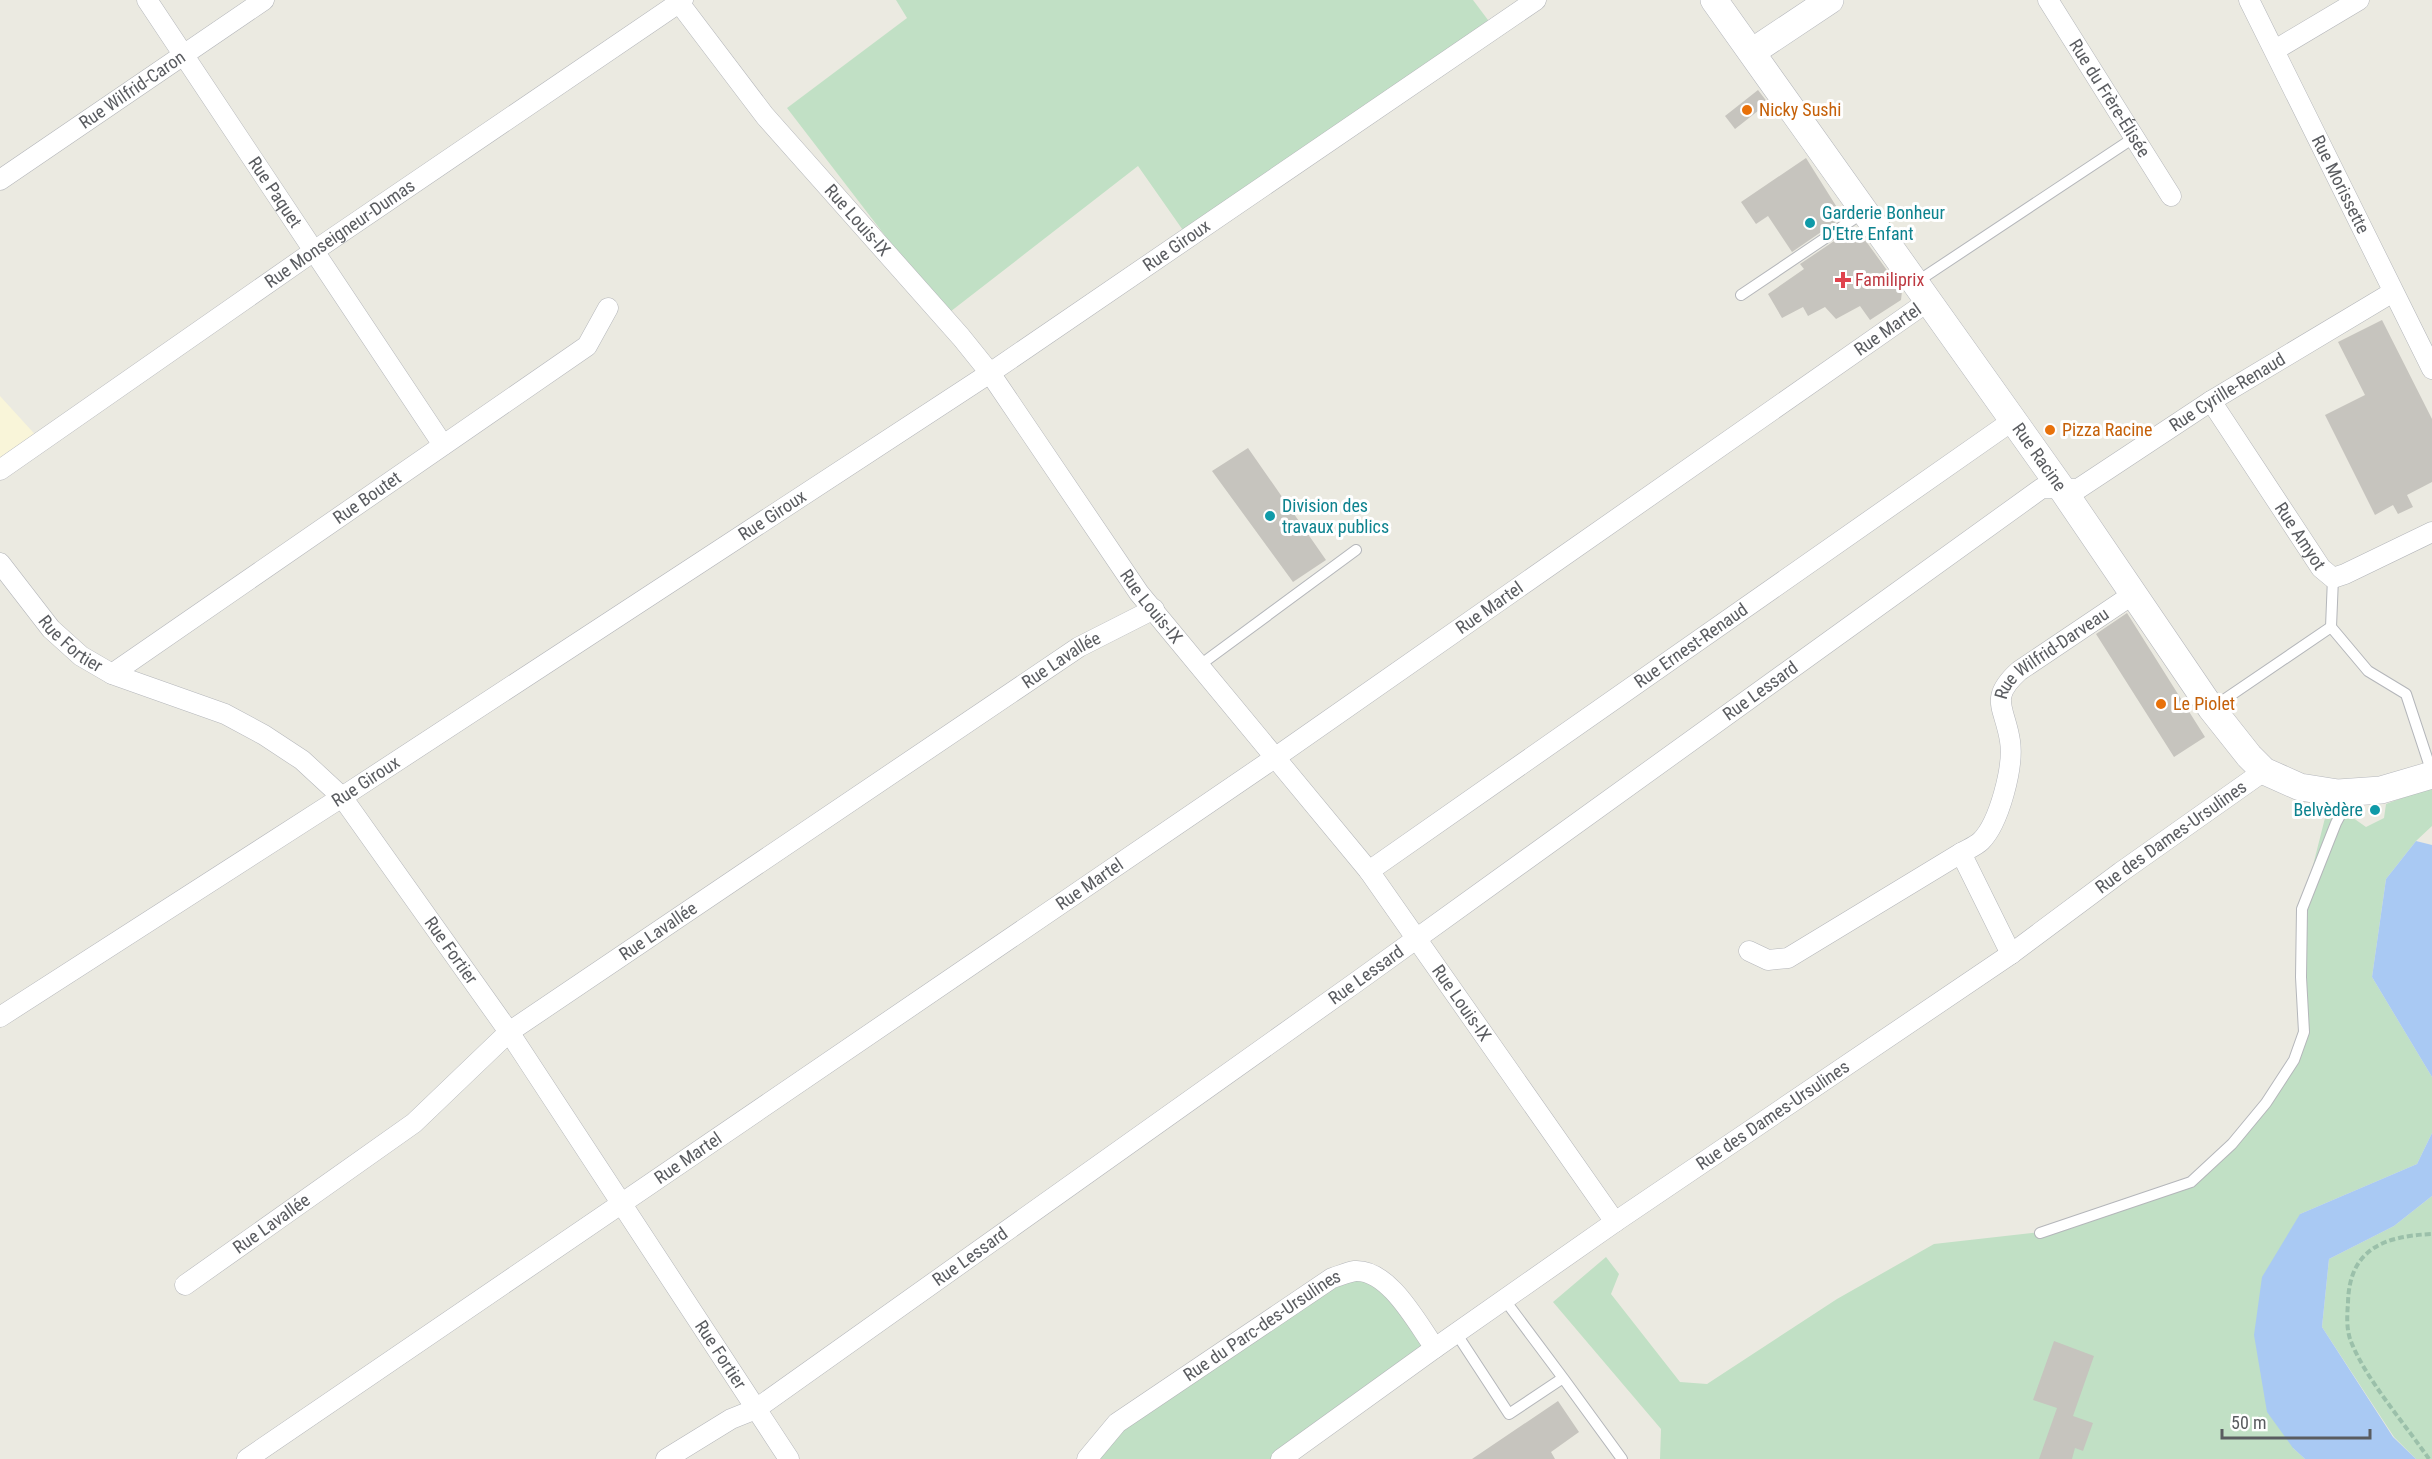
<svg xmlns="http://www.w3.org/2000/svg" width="2432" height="1459" font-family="'Roboto Condensed',sans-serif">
  <rect width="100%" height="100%" fill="#ebeae1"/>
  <!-- commercial -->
  <path fill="#f9f5d9" d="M 0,396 L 42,442 L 0,470 Z"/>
  <!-- green -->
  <path fill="#c1e0c5" d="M 896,0 L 1473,0 L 1491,24 L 1187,236 L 1138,166 L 946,315 L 787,108 L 907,18 Z
    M 2432,787 L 2432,826 L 2416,841 L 2386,879 L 2372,977 L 2432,1077 L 2432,1133 L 2417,1164 L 2300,1214 L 2293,1448 L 2305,1459 L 1660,1459 L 1661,1429 L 1553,1302 L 1606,1257 L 1619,1274 L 1611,1294 L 1680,1382 L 1707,1384 L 1837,1299 L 1934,1244 L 2041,1232 L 2190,1183 L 2266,1104 L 2305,1029 L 2302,909 L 2325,818 L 2349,815 L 2366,827 L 2384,818 L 2386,804 Z
    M 2432,1196 L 2432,1459 L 2416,1459 L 2394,1437 L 2322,1327 L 2329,1259 L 2394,1226 Z
    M 1373,1274 L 1435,1348 L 1281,1459 L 1087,1459 L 1097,1445 L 1312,1291 Z"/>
  <!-- water -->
  <path fill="#a9c9f3" d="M 2416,841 L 2432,845 L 2432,1077 L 2372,977 L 2386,879 Z
    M 2432,1133 L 2432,1196 L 2394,1226 L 2329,1259 L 2322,1327 L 2393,1437 L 2416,1459 L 2305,1459 L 2293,1448 L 2267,1412 L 2254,1335 L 2262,1277 L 2300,1214 L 2417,1164 Z"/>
  <!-- building -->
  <path fill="#c6c4be" d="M 1758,90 L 1768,103 L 1735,129 L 1725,116 Z
    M 1806,158 L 1843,217 L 1792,252 L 1768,216 L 1756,224 L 1741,202 Z
    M 1852,229 L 1855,234 L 1858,232 L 1868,244 L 1902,291 L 1901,300 L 1870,320 L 1860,306 L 1836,319 L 1825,307 L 1808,316 L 1803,307 L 1782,318 L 1768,294 L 1804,269 L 1800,264 Z
    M 2382,320 L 2432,419 L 2432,482 L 2407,495 L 2413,507 L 2398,514 L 2393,505 L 2375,515 L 2325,415 L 2365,395 L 2338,342 Z
    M 1248,448 L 1326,560 L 1293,582 L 1212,471 Z
    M 2127,613 L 2205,737 L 2174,757 L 2096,634 Z
    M 2054,1341 L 2094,1356 L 2073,1416 L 2093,1423 L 2083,1451 L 2075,1448 L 2072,1459 L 2039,1459 L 2057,1408 L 2033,1400 Z
    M 1558,1401 L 1579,1432 L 1551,1452 L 1555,1459 L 1472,1459 Z"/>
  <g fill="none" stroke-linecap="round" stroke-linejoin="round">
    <!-- service casing -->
    <g stroke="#b4b6ba" stroke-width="12">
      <path id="service" d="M 1915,283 L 2135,137
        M 1741,295 L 1864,212
        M 2333,578 L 2331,627 L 2368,671 L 2406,694 L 2432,773
        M 1200,665 L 1356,550
        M 2212,708 L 2331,627
        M 2040,1233 L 2191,1182 L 2232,1144 L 2266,1103 L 2294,1060 L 2304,1032 L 2301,977 L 2302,909 L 2336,823 L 2351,795
        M 1456,1333 L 1509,1414 L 1563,1378 L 1504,1299
        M 1563,1378 L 1622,1459"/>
    </g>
    <!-- minor casing -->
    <g stroke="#b4b6ba" stroke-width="21">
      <g id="minor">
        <path id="s1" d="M 147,0 L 443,445"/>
        <path id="s2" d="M 677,0 L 765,116 L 961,337 L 990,373 L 1139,593 L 1369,871 L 1615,1222"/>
        <path id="s3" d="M 2048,0 L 2171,196"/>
        <path id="s4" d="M 2249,0 L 2432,369"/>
        <path d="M 2275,50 L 2359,0"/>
        <path id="s5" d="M 0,180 L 264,0"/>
        <path id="s6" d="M 2211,401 L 2321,568 L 2333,578 L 2345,574 L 2432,532"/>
        <path id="s7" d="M 0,470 L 314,251 L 683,0"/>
        <path id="s8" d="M 0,563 L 51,629 L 81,656 L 112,674 L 225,714 L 264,735 L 302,760 L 342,797 L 509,1032 L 789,1459"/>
        <path id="s9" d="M 112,674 L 587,346 L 608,308"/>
        <path id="s10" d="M 1961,853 C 1968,849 1976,846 1981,841 C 1999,823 2014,767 2010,741 C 2005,707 1988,699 2019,671 L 2132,595"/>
        <path id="s11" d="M 1369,871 L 2012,421"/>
        <path d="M 1749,951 L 1768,960 L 1788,958 L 1961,853 L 2011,954"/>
        <path id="s12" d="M 0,1017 L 342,797 L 990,373 L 1536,0"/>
        <path id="s13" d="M 185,1285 L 414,1123 L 509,1032 L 1079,647 L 1154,609"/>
        <path id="s14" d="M 247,1459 L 1276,757 L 1927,302"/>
        <path id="s15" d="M 666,1459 L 731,1419 L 756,1409 L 1355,983 L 2042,488 L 2078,489 L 2211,401 L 2393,292"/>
        <path id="s16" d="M 1087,1459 L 1117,1423 L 1332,1278 C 1339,1276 1348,1272 1355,1271 C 1389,1269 1417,1323 1435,1348"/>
        <path id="s17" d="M 1281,1459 L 1435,1348 L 1615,1222 L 2011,954 L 2121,872 L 2264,771"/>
      </g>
    </g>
    <!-- secondary casing -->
    <g stroke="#b5b7bc" stroke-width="28">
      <g id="secondary">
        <path id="s18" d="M 1714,0 L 2062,489 L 2211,708 L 2249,756 L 2264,771 L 2300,787 L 2338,793 L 2381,790 L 2432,775"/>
        <path d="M 1752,52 L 1830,0"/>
      </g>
    </g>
    <!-- path -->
    <path stroke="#9bc0aa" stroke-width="4" stroke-dasharray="6 3" stroke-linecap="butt" d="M 2429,1459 C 2405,1424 2368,1382 2352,1344 C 2346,1331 2347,1316 2348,1303 C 2349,1249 2384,1236 2432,1234"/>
    <!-- service -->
    <use href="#service" stroke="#fff" stroke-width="10"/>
    <!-- minor -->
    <use href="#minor" stroke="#fff" stroke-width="20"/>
    <!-- secondary -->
    <use href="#secondary" stroke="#fff" stroke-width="27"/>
  </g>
  <!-- markers -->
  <g fill="#e8710a" stroke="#fff" stroke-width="2">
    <circle cx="1747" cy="110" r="6"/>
    <circle cx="2050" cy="430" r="6"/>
    <circle cx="2161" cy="704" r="6"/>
  </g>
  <g fill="#0f9aa8" stroke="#fff" stroke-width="2">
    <circle cx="1810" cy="223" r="6"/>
    <circle cx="1270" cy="516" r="6"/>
    <circle cx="2375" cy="810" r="6"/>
  </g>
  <path fill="#e0444e" stroke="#fff" stroke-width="2" d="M1840 271h6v6h6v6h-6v6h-6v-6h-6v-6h6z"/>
  <g text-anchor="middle" stroke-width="6" stroke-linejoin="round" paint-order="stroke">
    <!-- street labels -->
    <g font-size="18" fill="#5a5c60" stroke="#fff">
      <text dy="6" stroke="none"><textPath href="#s5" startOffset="160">Rue Wilfrid-Caron</textPath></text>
      <text dy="6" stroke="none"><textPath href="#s3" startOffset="116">Rue du Frère-Élisée</textPath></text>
      <text dy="6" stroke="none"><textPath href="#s4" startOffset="206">Rue Morissette</textPath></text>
      <text dy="6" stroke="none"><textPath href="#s1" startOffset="231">Rue Paquet</textPath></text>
      <text dy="6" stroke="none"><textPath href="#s2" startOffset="285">Rue Louis-IX</textPath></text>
      <text dy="6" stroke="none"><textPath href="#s7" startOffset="414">Rue Monseigneur-Dumas</textPath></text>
      <text dy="6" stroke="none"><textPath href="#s12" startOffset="1407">Rue Giroux</textPath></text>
      <text dy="6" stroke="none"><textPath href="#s14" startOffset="1992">Rue Martel</textPath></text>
      <text dy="6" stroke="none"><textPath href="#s15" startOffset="1899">Rue Cyrille-Renaud</textPath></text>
      <text dy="6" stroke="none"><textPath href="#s18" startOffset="561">Rue Racine</textPath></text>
      <text dy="6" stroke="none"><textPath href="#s9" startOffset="310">Rue Boutet</textPath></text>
      <text dy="6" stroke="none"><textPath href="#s12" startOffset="921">Rue Giroux</textPath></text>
      <text dy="6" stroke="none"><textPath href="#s6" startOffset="162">Rue Amyot</textPath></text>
      <text dy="6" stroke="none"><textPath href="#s2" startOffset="771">Rue Louis-IX</textPath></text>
      <text dy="6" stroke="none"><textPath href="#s14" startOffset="1506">Rue Martel</textPath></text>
      <text dy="6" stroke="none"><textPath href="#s8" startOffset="108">Rue Fortier</textPath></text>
      <text dy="6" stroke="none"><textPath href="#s11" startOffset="393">Rue Ernest-Renaud</textPath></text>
      <text dy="6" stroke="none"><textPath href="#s10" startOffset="243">Rue Wilfrid-Darveau</textPath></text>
      <text dy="6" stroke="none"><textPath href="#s13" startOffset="1078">Rue Lavallée</textPath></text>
      <text dy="6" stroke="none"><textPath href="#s15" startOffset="1338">Rue Lessard</textPath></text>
      <text dy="6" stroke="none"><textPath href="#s12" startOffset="435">Rue Giroux</textPath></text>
      <text dy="6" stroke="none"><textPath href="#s17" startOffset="1086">Rue des Dames-Ursulines</textPath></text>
      <text dy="6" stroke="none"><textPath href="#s14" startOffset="1020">Rue Martel</textPath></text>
      <text dy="6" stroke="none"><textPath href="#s13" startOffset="592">Rue Lavallée</textPath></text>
      <text dy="6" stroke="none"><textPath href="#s8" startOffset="612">Rue Fortier</textPath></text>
      <text dy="6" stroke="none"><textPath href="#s15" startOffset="852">Rue Lessard</textPath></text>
      <text dy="6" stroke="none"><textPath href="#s2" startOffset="1275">Rue Louis-IX</textPath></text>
      <text dy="6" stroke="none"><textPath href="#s17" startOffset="600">Rue des Dames-Ursulines</textPath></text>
      <text dy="6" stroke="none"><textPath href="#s14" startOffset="534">Rue Martel</textPath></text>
      <text dy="6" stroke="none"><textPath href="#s13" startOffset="106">Rue Lavallée</textPath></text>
      <text dy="6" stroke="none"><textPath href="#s15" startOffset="366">Rue Lessard</textPath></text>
      <text dy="6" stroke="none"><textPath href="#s16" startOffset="222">Rue du Parc-des-Ursulines</textPath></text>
      <text dy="6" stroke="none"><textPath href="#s8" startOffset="1098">Rue Fortier</textPath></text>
    </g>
    <!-- food labels -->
    <g font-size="18" fill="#c56008" stroke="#fff" text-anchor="start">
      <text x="1759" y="116">Nicky Sushi</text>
      <text x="2062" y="436">Pizza Racine</text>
      <text x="2173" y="710">Le Piolet</text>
    </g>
    <!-- culture labels -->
    <g font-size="18" fill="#0d838f" stroke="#fff" text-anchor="start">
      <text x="1822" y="219">Garderie Bonheur<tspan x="1822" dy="21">D'Etre Enfant</tspan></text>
      <text x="1282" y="512">Division des<tspan x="1282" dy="21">travaux publics</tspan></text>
      <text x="2363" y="816" text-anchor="end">Belvèdère</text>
    </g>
    <!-- health labels -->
    <g font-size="18" fill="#be3a42" stroke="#fff" text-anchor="start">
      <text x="1855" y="286">Familiprix</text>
    </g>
  </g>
  <!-- scale -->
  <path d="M2222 1429v9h148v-9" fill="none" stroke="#5a5c60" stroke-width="3"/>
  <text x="2231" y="1429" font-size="18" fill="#5a5c60" stroke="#ffffff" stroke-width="4.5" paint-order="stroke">50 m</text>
</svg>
